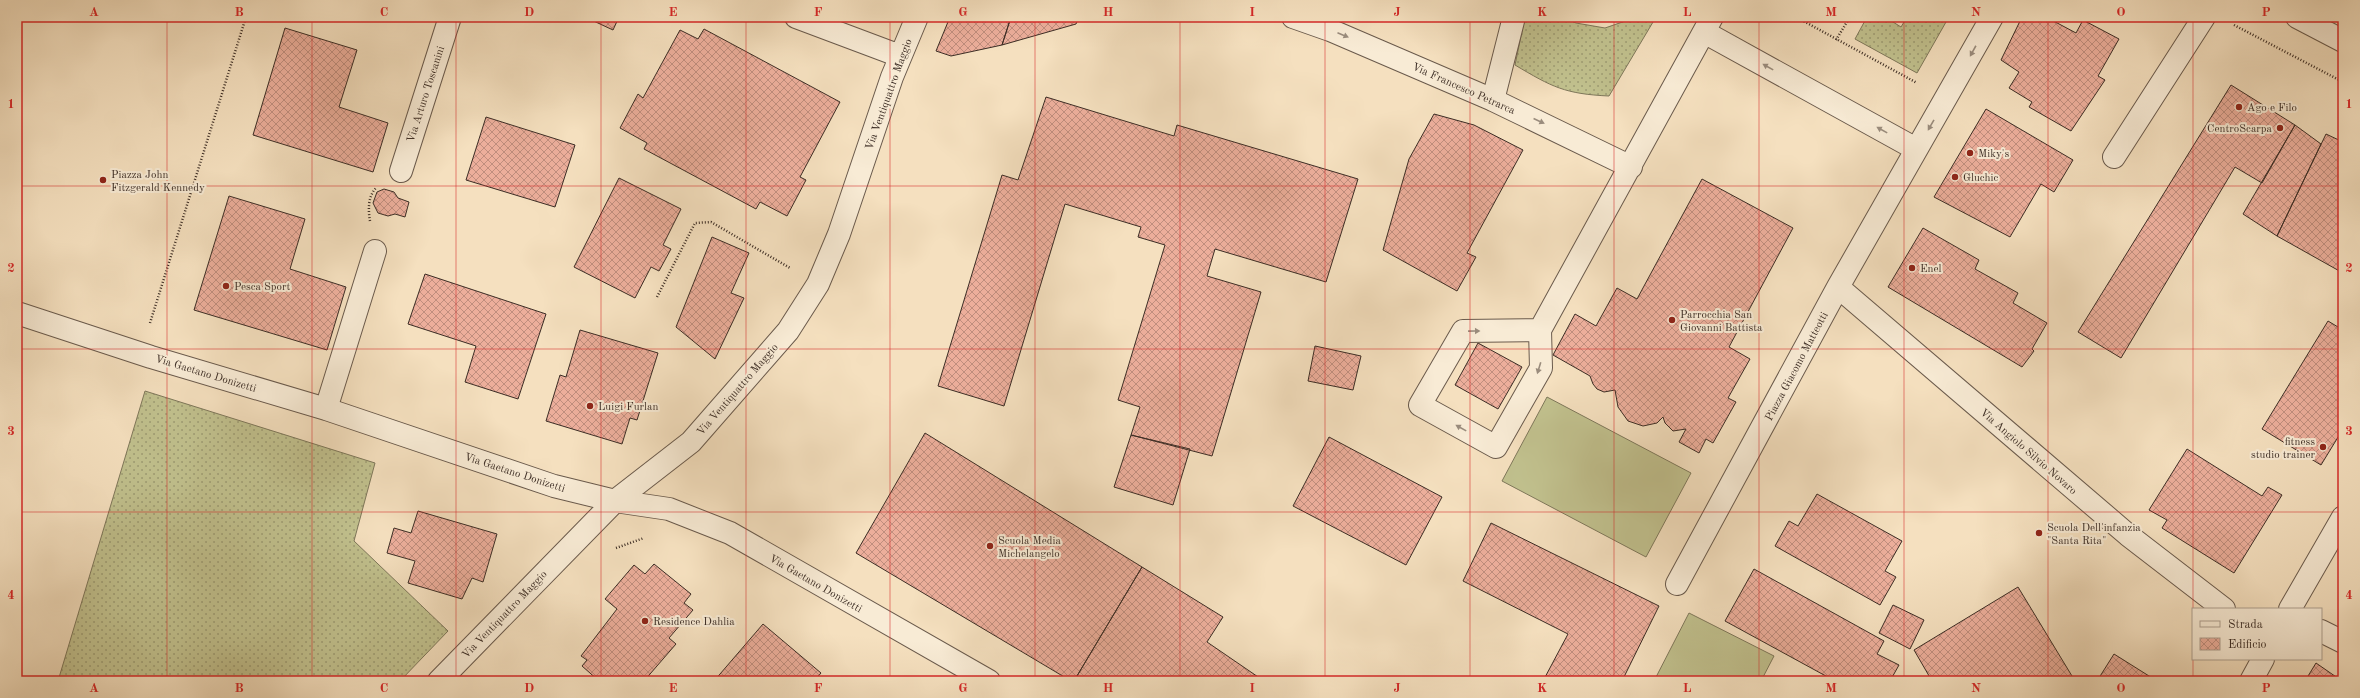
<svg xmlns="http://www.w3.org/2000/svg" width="2360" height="698" font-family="'Old Standard TT',serif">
  <defs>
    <pattern id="grass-dots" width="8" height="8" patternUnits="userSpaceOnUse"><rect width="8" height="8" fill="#c1c18e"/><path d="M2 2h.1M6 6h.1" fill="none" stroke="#9e9d74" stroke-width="1.8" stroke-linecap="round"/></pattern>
    <pattern id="building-cross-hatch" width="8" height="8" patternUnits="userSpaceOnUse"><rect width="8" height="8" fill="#ecae9b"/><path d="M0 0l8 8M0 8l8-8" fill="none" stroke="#c08e7e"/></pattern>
  </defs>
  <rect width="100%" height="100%" fill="#f5e0bf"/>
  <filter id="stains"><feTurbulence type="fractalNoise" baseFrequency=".005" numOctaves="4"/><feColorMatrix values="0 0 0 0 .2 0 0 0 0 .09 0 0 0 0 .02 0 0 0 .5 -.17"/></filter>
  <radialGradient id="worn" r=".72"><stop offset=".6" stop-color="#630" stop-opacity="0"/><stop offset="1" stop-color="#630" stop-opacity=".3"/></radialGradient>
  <!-- grass -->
  <path fill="url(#grass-dots)" stroke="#7e775a" d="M 1525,17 L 1563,17 L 1576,23 L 1605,28 L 1637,17 L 1656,17 L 1609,96 C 1565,94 1552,87 1515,65 Z
    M 1867,17 L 1885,17 L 1901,27 L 1907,17 L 1937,17 L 1946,22 L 1917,73 L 1855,39 Z
    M 145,391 L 375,463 L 354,541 L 448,631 L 400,681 L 58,681 Z"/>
  <!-- garden -->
  <path fill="#c1c18e" stroke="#7e775a" d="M 1547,397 L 1691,473 L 1646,557 L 1502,481 Z
    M 1689,613 L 1774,656 L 1761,681 L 1654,681 Z"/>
  <!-- building -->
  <path fill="url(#building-cross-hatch)" stroke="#3c2d25" d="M 585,17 L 619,17 L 613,30 Z
    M 950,17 L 1011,17 L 1002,45 L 951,56 L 936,51 Z
    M 1011,17 L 1079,17 L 1076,24 L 1002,45 Z
    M 2022,17 L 2046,17 L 2076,33 L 2083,20 L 2119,39 L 2098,76 L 2105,80 L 2071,131 L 2029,107 L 2032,102 L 2009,88 L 2019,72 L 2001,60 Z
    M 285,28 L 357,50 L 339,107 L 388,123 L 373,172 L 253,135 Z
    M 704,29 L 840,102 L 800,177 L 806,180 L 787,216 L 760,202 L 756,209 L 644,149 L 647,143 L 620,128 L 638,94 L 643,98 L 680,30 L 698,39 Z
    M 2231,85 L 2295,125 L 2262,183 L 2235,167 L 2121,358 L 2078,332 Z
    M 1046,97 L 1174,136 L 1177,125 L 1358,179 L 1326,282 L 1215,249 L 1207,276 L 1261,292 L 1212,456 L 1131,435 L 1140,407 L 1118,400 L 1165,245 L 1138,237 L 1141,227 L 1065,204 L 1004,406 L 938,386 L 1002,175 L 1018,180 Z
    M 1986,109 L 2073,160 L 2054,192 L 2041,184 L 2010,237 L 1934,197 Z
    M 1434,114 L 1474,125 L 1523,150 L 1467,253 L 1476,257 L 1457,291 L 1383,250 L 1409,159 Z
    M 486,117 L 575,145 L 555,207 L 466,180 Z
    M 2295,125 L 2321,144 L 2277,236 L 2243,214 Z
    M 2326,134 L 2343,142 L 2343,273 L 2277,236 Z
    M 619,178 L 681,209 L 663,245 L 671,249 L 659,271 L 651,267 L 635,298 L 574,267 Z
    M 1702,179 L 1793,228 L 1729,347 L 1750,359 L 1728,398 L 1736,402 L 1713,443 L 1706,439 L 1699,453 L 1679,442 L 1686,429 L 1673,431 L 1665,423 L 1663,417 L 1657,423 L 1643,426 L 1628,421 L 1618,407 L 1615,390 L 1604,392 L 1597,389 L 1593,384 L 1590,376 L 1553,355 L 1575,314 L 1596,326 L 1617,288 L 1637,299 Z
    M 384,189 L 394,192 L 398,198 L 409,202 L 405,217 L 395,214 L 388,216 L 378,213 L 373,203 L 377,192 Z
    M 229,196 L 305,219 L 290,269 L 346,287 L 327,350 L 194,310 Z
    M 1923,228 L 1979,260 L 1975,269 L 2018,293 L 2013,303 L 2047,323 L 2032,349 L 2034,351 L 2022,367 L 1888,287 Z
    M 712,237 L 749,253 L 731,293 L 744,298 L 715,359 L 676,327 Z
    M 425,274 L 546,314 L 518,399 L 465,382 L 476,346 L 408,324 Z
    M 2328,321 L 2343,330 L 2343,429 L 2321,465 L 2262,429 Z
    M 580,330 L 658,353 L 637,420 L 630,418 L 622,444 L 546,421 L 560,375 L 566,377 Z
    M 1478,343 L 1522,367 L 1498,409 L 1455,385 Z
    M 1315,346 L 1361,356 L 1353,390 L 1308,381 Z
    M 925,433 L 1142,567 L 1074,681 L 1071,681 L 856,553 Z
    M 1131,435 L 1190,449 L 1173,505 L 1114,487 Z
    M 1329,437 L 1442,497 L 1406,565 L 1293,506 Z
    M 2187,449 L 2262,496 L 2268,487 L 2282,495 L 2234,573 L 2162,528 L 2167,520 L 2149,510 Z
    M 1817,494 L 1902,541 L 1885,571 L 1896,577 L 1880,605 L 1775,546 L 1789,521 L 1798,526 Z
    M 418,511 L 497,534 L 483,582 L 472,578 L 462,599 L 408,583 L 415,561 L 387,553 L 394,528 L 411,533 Z
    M 1491,523 L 1659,606 L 1622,681 L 1543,681 L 1568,634 L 1463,581 Z
    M 654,564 L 691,594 L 684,603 L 693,610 L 669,638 L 676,644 L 644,681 L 599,681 L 582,666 L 587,660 L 581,656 L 617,609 L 605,599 L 634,565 L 645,574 Z
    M 1142,567 L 1223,617 L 1207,642 L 1264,681 L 1074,681 Z
    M 1754,569 L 1884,641 L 1877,654 L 1899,665 L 1890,681 L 1835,681 L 1725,621 Z
    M 2018,587 L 2075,681 L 1932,681 L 1914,650 Z
    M 1893,605 L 1924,620 L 1910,649 L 1879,633 Z
    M 763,624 L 821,673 L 814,681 L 714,681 Z
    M 2114,654 L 2157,681 L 2097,681 Z
    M 2316,663 L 2342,681 L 2305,681 Z"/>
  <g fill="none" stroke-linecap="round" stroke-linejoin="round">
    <!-- minor casing -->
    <g stroke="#6a5a4c" stroke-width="24">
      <path id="minor" d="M 796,17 L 900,56
        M 1293,17 L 1330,30 L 1493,100 L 1631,167
        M 2297,17 L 2343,41
        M 1704,32 L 1916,149
        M 1493,100 L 1514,17
        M 2114,157 L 2204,17
        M 401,171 L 450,17
        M 1838,287 L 2128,535 L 2224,609
        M 17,313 L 151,357 L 326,409 L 554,486 L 615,501 L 669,509 L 730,533 L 989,681
        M 1540,330 L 1463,331 L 1420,405 L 1496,447 L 1541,368 L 1540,330 L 1712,17
        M 326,409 L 375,251
        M 1677,584 L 1838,287 L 1992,17
        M 2290,609 L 2343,517
        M 2321,631 L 2343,642
        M 439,681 L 615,501 L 691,442 L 788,331 L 818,284 L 839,234 L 892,77 L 917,17
        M 2251,681 L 2263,659"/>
    </g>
    <!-- path -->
    <path stroke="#3c2d25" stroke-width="2.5" stroke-dasharray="1 2" stroke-linecap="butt" d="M 1796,17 L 1917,83
      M 2234,25 L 2343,82
      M 1836,40 L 1850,17
      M 370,221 C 368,210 368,196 376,188
      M 657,297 L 695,223 L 711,222 L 790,268
      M 150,323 L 246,17
      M 616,548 L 644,538"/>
    <!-- minor -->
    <use href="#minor" stroke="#f8ebd5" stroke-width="22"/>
  </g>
  <!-- one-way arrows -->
  <defs><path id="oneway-solid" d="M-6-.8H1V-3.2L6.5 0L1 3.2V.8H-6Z"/></defs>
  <g fill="#9a8c7d">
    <use href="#oneway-solid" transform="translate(1343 35) rotate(23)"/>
    <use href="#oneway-solid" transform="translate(1973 51) rotate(119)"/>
    <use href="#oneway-solid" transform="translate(1768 67) rotate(-151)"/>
    <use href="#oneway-solid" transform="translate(1539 121) rotate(25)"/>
    <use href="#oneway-solid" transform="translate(1931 125) rotate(120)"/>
    <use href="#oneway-solid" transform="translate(1882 130) rotate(-151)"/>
    <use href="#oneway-solid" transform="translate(1474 331) rotate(-1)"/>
    <use href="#oneway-solid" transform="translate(1539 368) rotate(107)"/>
    <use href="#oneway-solid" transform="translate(1461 428) rotate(-151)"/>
  </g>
  <!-- grid -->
  <path fill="none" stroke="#d62828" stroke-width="1" stroke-opacity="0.55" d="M 167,17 L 167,681M 312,17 L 312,681M 456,17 L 456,681M 601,17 L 601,681M 746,17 L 746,681M 890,17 L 890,681M 1035,17 L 1035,681M 1180,17 L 1180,681M 1325,17 L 1325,681M 1470,17 L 1470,681M 1614,17 L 1614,681M 1759,17 L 1759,681M 1904,17 L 1904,681M 2048,17 L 2048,681M 2193,17 L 2193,609M 17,186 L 2343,186M 17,349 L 2343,349M 17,512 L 2343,512M 2193,659 L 2193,681"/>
  <!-- markers -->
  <g fill="#8f2418" stroke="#f8ebd5" stroke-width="1.5">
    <circle cx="2239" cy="107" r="4"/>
    <circle cx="2280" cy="128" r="4"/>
    <circle cx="1970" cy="153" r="4"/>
    <circle cx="1955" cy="177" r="4"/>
    <circle cx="103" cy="180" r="4"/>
    <circle cx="1912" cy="268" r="4"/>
    <circle cx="226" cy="286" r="4"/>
    <circle cx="1672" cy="320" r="4"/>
    <circle cx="590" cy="406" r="4"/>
    <circle cx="2323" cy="447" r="4"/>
    <circle cx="2039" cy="533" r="4"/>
    <circle cx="990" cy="546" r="4"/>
    <circle cx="645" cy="621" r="4"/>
  </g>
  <g text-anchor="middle" stroke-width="4" stroke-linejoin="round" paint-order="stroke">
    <!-- street labels -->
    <g font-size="11" fill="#3c2d25" stroke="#f8ebd5">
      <text transform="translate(1464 88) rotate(24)" y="4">Via Francesco Petrarca</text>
      <text transform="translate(425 94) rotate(-72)" y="4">Via Arturo Toscanini</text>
      <text transform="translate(888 94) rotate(-70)" y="4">Via Ventiquattro Maggio</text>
      <text transform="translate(1796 366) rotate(-62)" y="4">Piazza Giacomo Matteotti</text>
      <text transform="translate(206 373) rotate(17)" y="4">Via Gaetano Donizetti</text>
      <text transform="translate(737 389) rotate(-49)" y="4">Via Ventiquattro Maggio</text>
      <text transform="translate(2029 451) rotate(41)" y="4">Via Angiolo Silvio Novaro</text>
      <text transform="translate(515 472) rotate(18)" y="4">Via Gaetano Donizetti</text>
      <text transform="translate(816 583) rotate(30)" y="4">Via Gaetano Donizetti</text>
      <text transform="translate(504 614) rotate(-46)" y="4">Via Ventiquattro Maggio</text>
    </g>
    <!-- poi labels -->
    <g font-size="11" fill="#3c2d25" stroke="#f8ebd5" text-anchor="start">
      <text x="2247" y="111">Ago e Filo</text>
      <text x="2272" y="132" text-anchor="end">CentroScarpa</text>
      <text x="1978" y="157">Miky's</text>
      <text x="111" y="178">Piazza John<tspan x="111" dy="13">Fitzgerald Kennedy</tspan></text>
      <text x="1963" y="181">Gluchic</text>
      <text x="1920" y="272">Enel</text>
      <text x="234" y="290">Pesca Sport</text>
      <text x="1680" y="318">Parrocchia San<tspan x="1680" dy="13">Giovanni Battista</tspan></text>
      <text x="598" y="410">Luigi Furlan</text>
      <text x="2315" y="445" text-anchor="end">fitness<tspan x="2315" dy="13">studio trainer</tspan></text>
      <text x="2047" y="531">Scuola Dell'infanzia<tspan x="2047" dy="13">"Santa Rita"</tspan></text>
      <text x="998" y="544">Scuola Media<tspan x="998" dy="13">Michelangelo</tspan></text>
      <text x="653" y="625">Residence Dahlia</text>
    </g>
  </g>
  <!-- margin -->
  <rect width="2360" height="698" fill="none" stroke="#f5e0bf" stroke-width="44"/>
  <!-- legend -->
  <rect x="2192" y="608" width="130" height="52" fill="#f8ebd5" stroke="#ad9f8f"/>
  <rect x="2200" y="621" width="20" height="6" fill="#f8ebd5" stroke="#ad9f8f"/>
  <text x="2228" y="628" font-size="12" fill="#3c2d25">Strada</text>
  <rect x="2200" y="638" width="20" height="12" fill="url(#building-cross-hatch)" stroke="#ad9f8f"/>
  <text x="2228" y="648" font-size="12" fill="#3c2d25">Edificio</text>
  <rect x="22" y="22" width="2316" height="654" fill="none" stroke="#d62828" stroke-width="1.5"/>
  <g font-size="13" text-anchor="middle" font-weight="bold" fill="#d62828">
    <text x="94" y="16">A</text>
    <text x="239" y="16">B</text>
    <text x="384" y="16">C</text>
    <text x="529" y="16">D</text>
    <text x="673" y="16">E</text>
    <text x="818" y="16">F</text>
    <text x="963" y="16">G</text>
    <text x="1108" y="16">H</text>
    <text x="1252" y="16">I</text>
    <text x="1397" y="16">J</text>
    <text x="1542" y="16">K</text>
    <text x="1687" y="16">L</text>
    <text x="1831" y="16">M</text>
    <text x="1976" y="16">N</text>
    <text x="2121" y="16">O</text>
    <text x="2266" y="16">P</text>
    <text x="11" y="108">1</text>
    <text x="2349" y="108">1</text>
    <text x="11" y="272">2</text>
    <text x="2349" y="272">2</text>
    <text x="11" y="435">3</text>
    <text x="2349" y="435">3</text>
    <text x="11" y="599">4</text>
    <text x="2349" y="599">4</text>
    <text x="94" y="692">A</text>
    <text x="239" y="692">B</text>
    <text x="384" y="692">C</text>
    <text x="529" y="692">D</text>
    <text x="673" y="692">E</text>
    <text x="818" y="692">F</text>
    <text x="963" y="692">G</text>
    <text x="1108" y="692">H</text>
    <text x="1252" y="692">I</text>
    <text x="1397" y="692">J</text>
    <text x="1542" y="692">K</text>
    <text x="1687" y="692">L</text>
    <text x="1831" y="692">M</text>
    <text x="1976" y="692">N</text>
    <text x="2121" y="692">O</text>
    <text x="2266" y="692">P</text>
  </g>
  <rect width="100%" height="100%" filter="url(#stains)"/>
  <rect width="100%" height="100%" fill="url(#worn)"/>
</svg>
